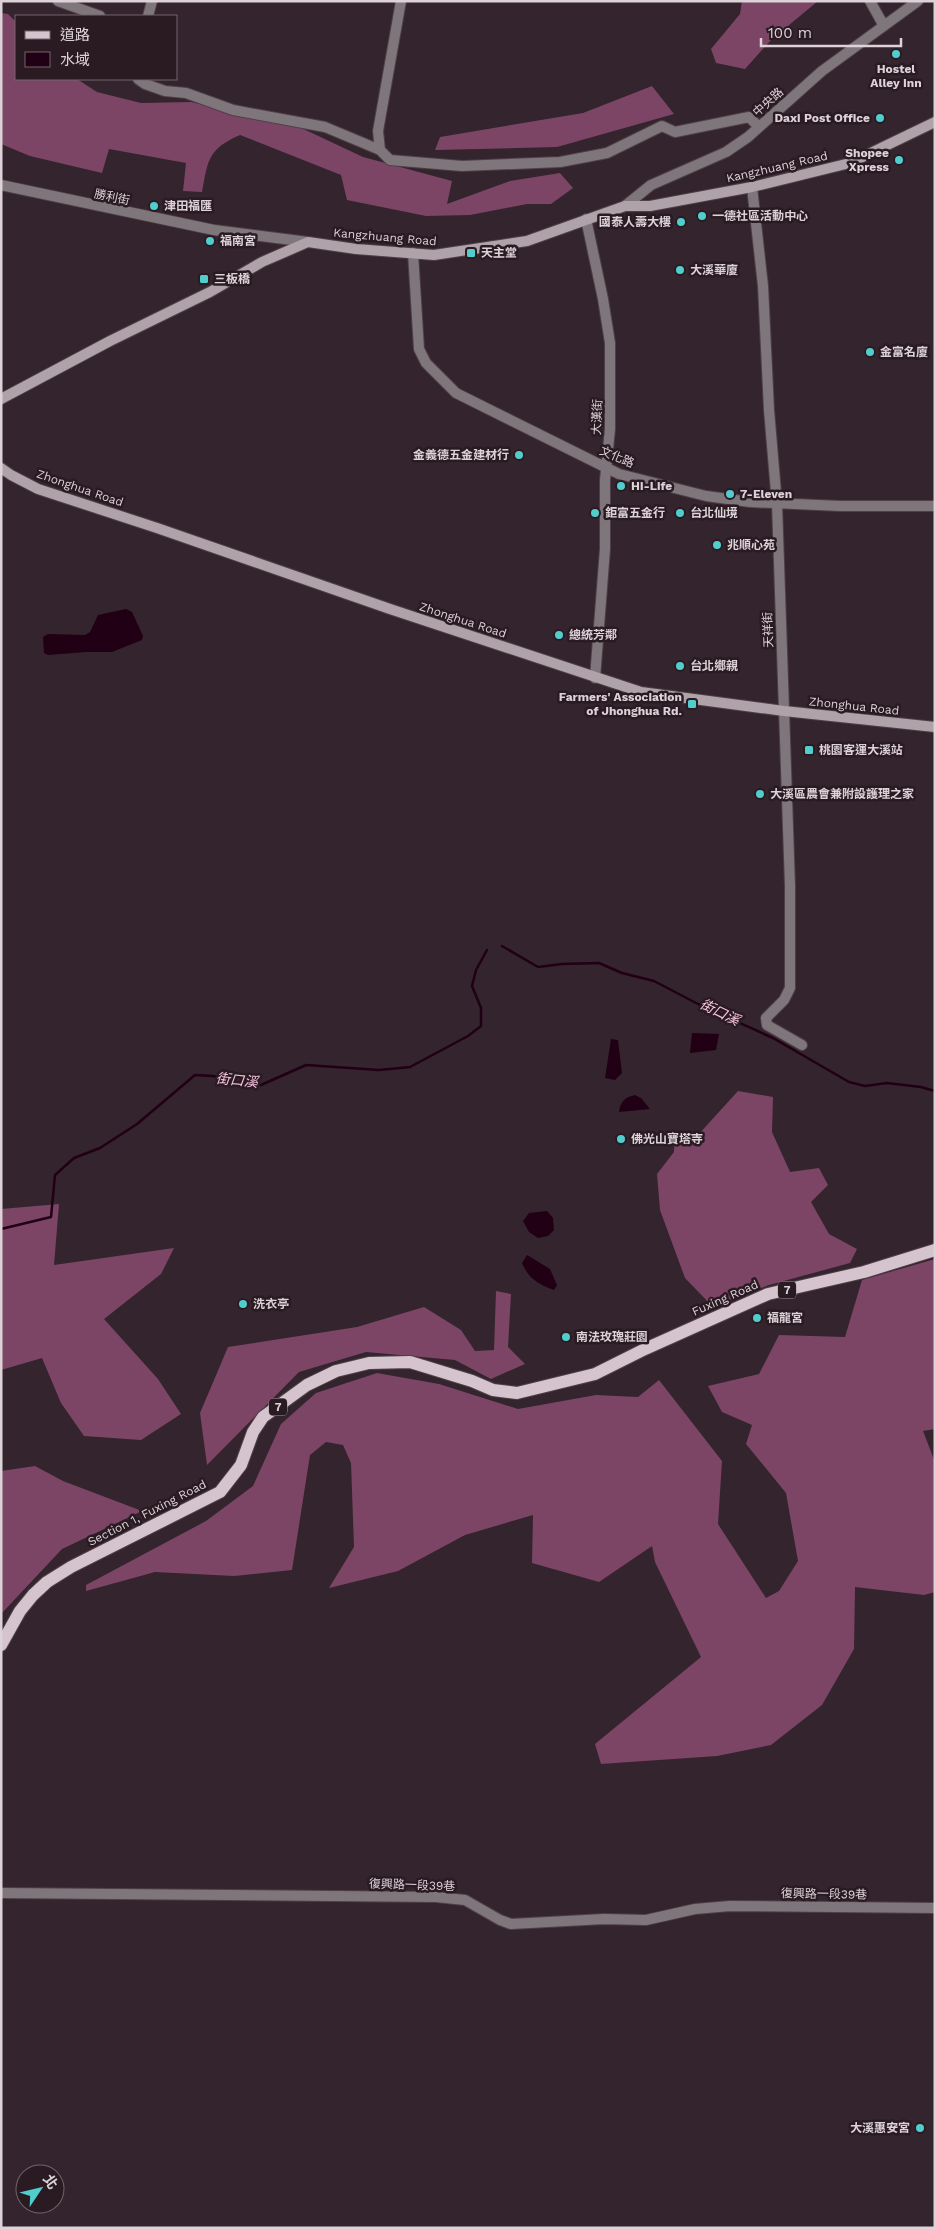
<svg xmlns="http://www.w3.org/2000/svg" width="936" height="2229" font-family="'Work Sans','Noto Sans TC',sans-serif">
  <rect width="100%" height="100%" fill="#34242d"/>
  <!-- forest -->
  <path fill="#7c4565" d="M 742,1 L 818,1 L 771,40 L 745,69 L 716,63 L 711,49 L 740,14 Z
    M 1,13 L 8,14 L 16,22 L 16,79 L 77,79 L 97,92 L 141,103 L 191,102 L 295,125 L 363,157 L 452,181 L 447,204 L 510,181 L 560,173 L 573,188 L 551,204 L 527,204 L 470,215 L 426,216 L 347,200 L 341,175 L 240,135 C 208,149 208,160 202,192 L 183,191 L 186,163 L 109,149 L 102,173 L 30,156 L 1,144 Z
    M 652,86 L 674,114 L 557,147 L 435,150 L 440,137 L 583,113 Z
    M 738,1091 L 773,1097 L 772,1132 L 790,1172 L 819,1168 L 828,1185 L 811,1202 L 829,1234 L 857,1249 L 850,1263 L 769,1285 L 713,1307 L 685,1278 L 660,1210 L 657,1174 L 674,1152 L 675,1134 L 698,1135 Z
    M 59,1204 L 54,1265 L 174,1248 L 161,1274 L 104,1319 L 158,1379 L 181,1414 L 141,1440 L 84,1436 L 61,1403 L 42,1358 L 1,1370 L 1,1209 Z
    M 935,1259 L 935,1429 L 923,1431 L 935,1462 L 935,1592 L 924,1595 L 855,1587 L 854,1649 L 822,1705 L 771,1745 L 717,1756 L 601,1764 L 595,1744 L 701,1657 L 655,1562 L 652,1546 L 599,1582 L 532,1563 L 533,1515 L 465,1535 L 398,1571 L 329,1588 L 354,1547 L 351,1463 L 343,1445 L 326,1442 L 310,1455 L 292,1570 L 234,1576 L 155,1572 L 86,1591 L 86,1585 L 206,1521 L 253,1486 L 281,1424 L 316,1393 L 377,1373 L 439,1384 L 518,1409 L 596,1395 L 638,1397 L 659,1380 L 722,1461 L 718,1524 L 766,1598 L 779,1591 L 798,1561 L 786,1493 L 746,1444 L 752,1425 L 722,1412 L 708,1386 L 759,1374 L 779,1335 L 845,1337 L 862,1280 Z
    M 496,1291 L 511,1294 L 508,1347 L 525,1364 L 491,1379 L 455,1360 L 366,1352 L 299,1372 L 207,1465 L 200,1413 L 228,1347 L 357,1327 L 424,1307 L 461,1330 L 475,1351 L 494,1350 Z
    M 35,1466 L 63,1481 L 142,1511 L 62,1549 L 1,1614 L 1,1471 Z"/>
  <!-- water -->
  <path fill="#210015" d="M 126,609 L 132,612 L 143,636 L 142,640 L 112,652 L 86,652 L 48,655 L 44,653 L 43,637 L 48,634 L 85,635 L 90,632 L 98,615 Z
    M 692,1033 L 719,1034 L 716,1050 L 690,1053 Z
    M 611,1039 L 618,1040 L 622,1073 L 615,1080 L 605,1078 Z
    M 635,1095 L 641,1098 L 650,1109 L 619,1112 C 620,1102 625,1097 635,1095 Z
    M 547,1211 L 553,1218 L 554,1230 L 548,1236 L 538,1238 L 529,1232 L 523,1221 L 529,1213 Z
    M 527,1255 L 550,1269 L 557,1285 L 554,1290 C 539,1285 528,1278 522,1263 Z"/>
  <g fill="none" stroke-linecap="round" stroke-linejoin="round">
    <!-- stream -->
    <path stroke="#210015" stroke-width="2.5" d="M 502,946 L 538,967 L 562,964 L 599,963 L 622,973 L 654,981 L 698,1004 L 773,1038 L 849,1082 L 865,1086 L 887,1083 L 921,1087 L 935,1091
      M 1,1229 L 51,1217 L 55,1175 L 74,1158 L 100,1148 L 137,1124 L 195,1075 L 213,1076 L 236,1082 L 261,1085 L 306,1065 L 379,1070 L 410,1067 L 468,1036 L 481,1026 L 481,1008 L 472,986 L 476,970 L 487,950"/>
    <!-- street casing -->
    <g stroke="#4f4048" stroke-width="12">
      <path id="street" d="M 58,1 L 100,16
        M 870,1 L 884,26
        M 148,16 L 152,1
        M 138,79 L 145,84 L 165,91 L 186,93 L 233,110 L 325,127 L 380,150 L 390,160 L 462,166 L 560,162 L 607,153 L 662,126 L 675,132 L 749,117 L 759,127
        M 380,150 L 378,131 L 401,1
        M 1,185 L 214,230 L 308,242
        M 752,187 L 763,286 L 769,410 L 777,504 L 790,886 L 790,988 L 784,1000 L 766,1018 L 767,1025 L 802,1045
        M 625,206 L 651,185 L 726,152 L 748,137 L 822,71 L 918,1
        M 586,219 L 603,299 L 610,343 L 610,429 L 605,480 L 605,549 L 595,678
        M 413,253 L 419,349 L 426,363 L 456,393 L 619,474 L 706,496 L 750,502 L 840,506 L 935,506
        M 1,1893 L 436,1897 L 465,1900 L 500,1920 L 511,1924 L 604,1919 L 646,1920 L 695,1909 L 730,1906 L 935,1908"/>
    </g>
    <!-- secondary casing -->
    <g stroke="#4f4048" stroke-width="12">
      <path id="secondary" d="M 1,399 L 110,341 L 210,292 L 262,262 L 308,242 L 356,249 L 434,255 L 527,241 L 625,206 L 650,206 L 752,187 L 850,163 L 935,122
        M 1,468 L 11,475 L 38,489 L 157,528 L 390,609 L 641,692 L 784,711 L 935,727"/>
    </g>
    <!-- primary casing -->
    <g stroke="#4f4048" stroke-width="14">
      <path id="primary" d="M 1,1645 L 20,1611 L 33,1595 L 47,1582 L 71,1567 L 220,1492 L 241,1465 L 253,1432 L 263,1417 L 307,1385 L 336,1371 L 369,1363 L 410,1362 L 472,1381 L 493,1390 L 517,1393 L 595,1374 L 645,1349 L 768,1294 L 864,1272 L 935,1250"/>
    </g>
    <!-- street -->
    <use href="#street" stroke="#7f767b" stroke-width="10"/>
    <!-- secondary -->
    <use href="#secondary" stroke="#b0a2a9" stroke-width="10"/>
    <!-- primary -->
    <use href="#primary" stroke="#d5c3cd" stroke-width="12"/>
  </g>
  <!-- markers -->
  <g fill="#52cdcd" stroke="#2a1b23" stroke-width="2">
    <circle cx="896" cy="54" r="5"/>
    <circle cx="880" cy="118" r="5"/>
    <circle cx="899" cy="160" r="5"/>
    <circle cx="154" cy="206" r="5"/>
    <circle cx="702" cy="216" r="5"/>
    <circle cx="681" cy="222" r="5"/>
    <circle cx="210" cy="241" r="5"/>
    <rect x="466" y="248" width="10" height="10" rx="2.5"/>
    <circle cx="680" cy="270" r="5"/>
    <rect x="199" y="274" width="10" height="10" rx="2.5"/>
    <circle cx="870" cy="352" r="5"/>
    <circle cx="519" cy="455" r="5"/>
    <circle cx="621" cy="486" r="5"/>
    <circle cx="730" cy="494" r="5"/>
    <circle cx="595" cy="513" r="5"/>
    <circle cx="680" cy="513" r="5"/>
    <circle cx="717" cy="545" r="5"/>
    <circle cx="559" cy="635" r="5"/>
    <circle cx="680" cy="666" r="5"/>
    <rect x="687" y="699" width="10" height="10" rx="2.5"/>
    <rect x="804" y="745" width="10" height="10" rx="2.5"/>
    <circle cx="760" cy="794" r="5"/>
    <circle cx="621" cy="1139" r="5"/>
    <circle cx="243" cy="1304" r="5"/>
    <circle cx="757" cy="1318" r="5"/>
    <circle cx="566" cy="1337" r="5"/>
    <circle cx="920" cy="2128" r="5"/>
  </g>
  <g text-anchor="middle" stroke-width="5" stroke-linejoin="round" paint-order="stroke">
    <!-- shield labels -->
    <g fill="#2a1b23" stroke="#a79ba2" stroke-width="1">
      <rect x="778" y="1281.5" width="18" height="17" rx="4"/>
      <rect x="269" y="1398.5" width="18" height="17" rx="4"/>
    </g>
    <g font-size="11" font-weight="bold" fill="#ddd2d8">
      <text x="787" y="1294">7</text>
      <text x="278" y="1411">7</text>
    </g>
    <!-- poi labels -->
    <g font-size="12" font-weight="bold" fill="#ddd2d8" stroke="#2a1b23" text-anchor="start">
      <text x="896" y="73" text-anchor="middle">Hostel<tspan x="896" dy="14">Alley Inn</tspan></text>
      <text x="870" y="122" text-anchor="end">Daxi Post Office</text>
      <text x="889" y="157" text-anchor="end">Shopee<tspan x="889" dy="14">Xpress</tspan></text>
      <text x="164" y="210">津田福匯</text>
      <text x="712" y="220">一德社區活動中心</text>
      <text x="671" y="226" text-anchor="end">國泰人壽大樓</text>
      <text x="220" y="245">福南宮</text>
      <text x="481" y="257">天主堂</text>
      <text x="690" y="274">大溪華廈</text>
      <text x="214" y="283">三板橋</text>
      <text x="880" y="356">金富名廈</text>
      <text x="509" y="459" text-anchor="end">金義德五金建材行</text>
      <text x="631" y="490">Hi-Life</text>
      <text x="740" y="498">7-Eleven</text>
      <text x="605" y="517">鉅富五金行</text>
      <text x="690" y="517">台北仙境</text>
      <text x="727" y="549">兆順心苑</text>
      <text x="569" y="639">總統芳鄰</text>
      <text x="690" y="670">台北鄉親</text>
      <text x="682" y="701" text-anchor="end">Farmers' Association<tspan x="682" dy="14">of Jhonghua Rd.</tspan></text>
      <text x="819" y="754">桃園客運大溪站</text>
      <text x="770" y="798">大溪區農會兼附設護理之家</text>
      <text x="631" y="1143">佛光山寶塔寺</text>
      <text x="253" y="1308">洗衣亭</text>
      <text x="767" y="1322">福龍宮</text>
      <text x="576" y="1341">南法玫瑰莊園</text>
      <text x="910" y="2132" text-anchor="end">大溪惠安宮</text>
    </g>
    <!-- street labels -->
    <g font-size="12" fill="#ddd2d8" stroke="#2a1b23">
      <text transform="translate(768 102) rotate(-42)" y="4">中央路</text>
      <text transform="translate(777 167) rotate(-13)" y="4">Kangzhuang Road</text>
      <text transform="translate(112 197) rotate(12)" y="4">勝利街</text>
      <text transform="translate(385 237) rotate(5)" y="4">Kangzhuang Road</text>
      <text transform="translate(597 417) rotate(-88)" y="4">大漢街</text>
      <text transform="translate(617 457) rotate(23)" y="4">文化路</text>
      <text transform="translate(80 488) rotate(19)" y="4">Zhonghua Road</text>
      <text transform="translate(463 620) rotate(18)" y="4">Zhonghua Road</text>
      <text transform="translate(768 630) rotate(-92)" y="4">天祥街</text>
      <text transform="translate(854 706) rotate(6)" y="4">Zhonghua Road</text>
      <text transform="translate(725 1298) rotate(-24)" y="4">Fuxing Road</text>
      <text transform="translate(147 1513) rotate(-27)" y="4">Section 1, Fuxing Road</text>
      <text transform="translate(412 1885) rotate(2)" y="4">復興路一段39巷</text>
      <text transform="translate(824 1894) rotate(1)" y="4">復興路一段39巷</text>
    </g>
    <!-- water labels -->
    <g font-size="14" font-style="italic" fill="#fac6e2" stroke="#2a1b23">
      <text transform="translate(720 1012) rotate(26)" y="5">街口溪</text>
      <text transform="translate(237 1080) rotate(6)" y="5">街口溪</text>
    </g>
  </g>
  <!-- border -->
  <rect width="936" height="2229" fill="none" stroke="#ddd2d8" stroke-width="5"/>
  <!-- legend -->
  <rect x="15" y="15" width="162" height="65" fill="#2a1b23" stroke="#72646b"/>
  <rect x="25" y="31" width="25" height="8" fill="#d5c3cd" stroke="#72646b"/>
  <text x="60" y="40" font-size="15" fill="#ddd2d8">道路</text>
  <rect x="25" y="52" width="25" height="15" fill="#210015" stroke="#72646b"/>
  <text x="60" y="65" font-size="15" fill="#ddd2d8">水域</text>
  <!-- north arrow -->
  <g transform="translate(40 2189) rotate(55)"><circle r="24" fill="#2a1b23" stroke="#72646b"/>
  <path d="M0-4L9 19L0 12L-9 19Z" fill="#52cdcd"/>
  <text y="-8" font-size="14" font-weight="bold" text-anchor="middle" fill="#ddd2d8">北</text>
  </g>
  <!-- scale -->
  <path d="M761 38v8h140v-8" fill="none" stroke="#ddd2d8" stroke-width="2.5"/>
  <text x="768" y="38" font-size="15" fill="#ddd2d8" stroke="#2a1b23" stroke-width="4" paint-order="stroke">100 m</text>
</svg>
